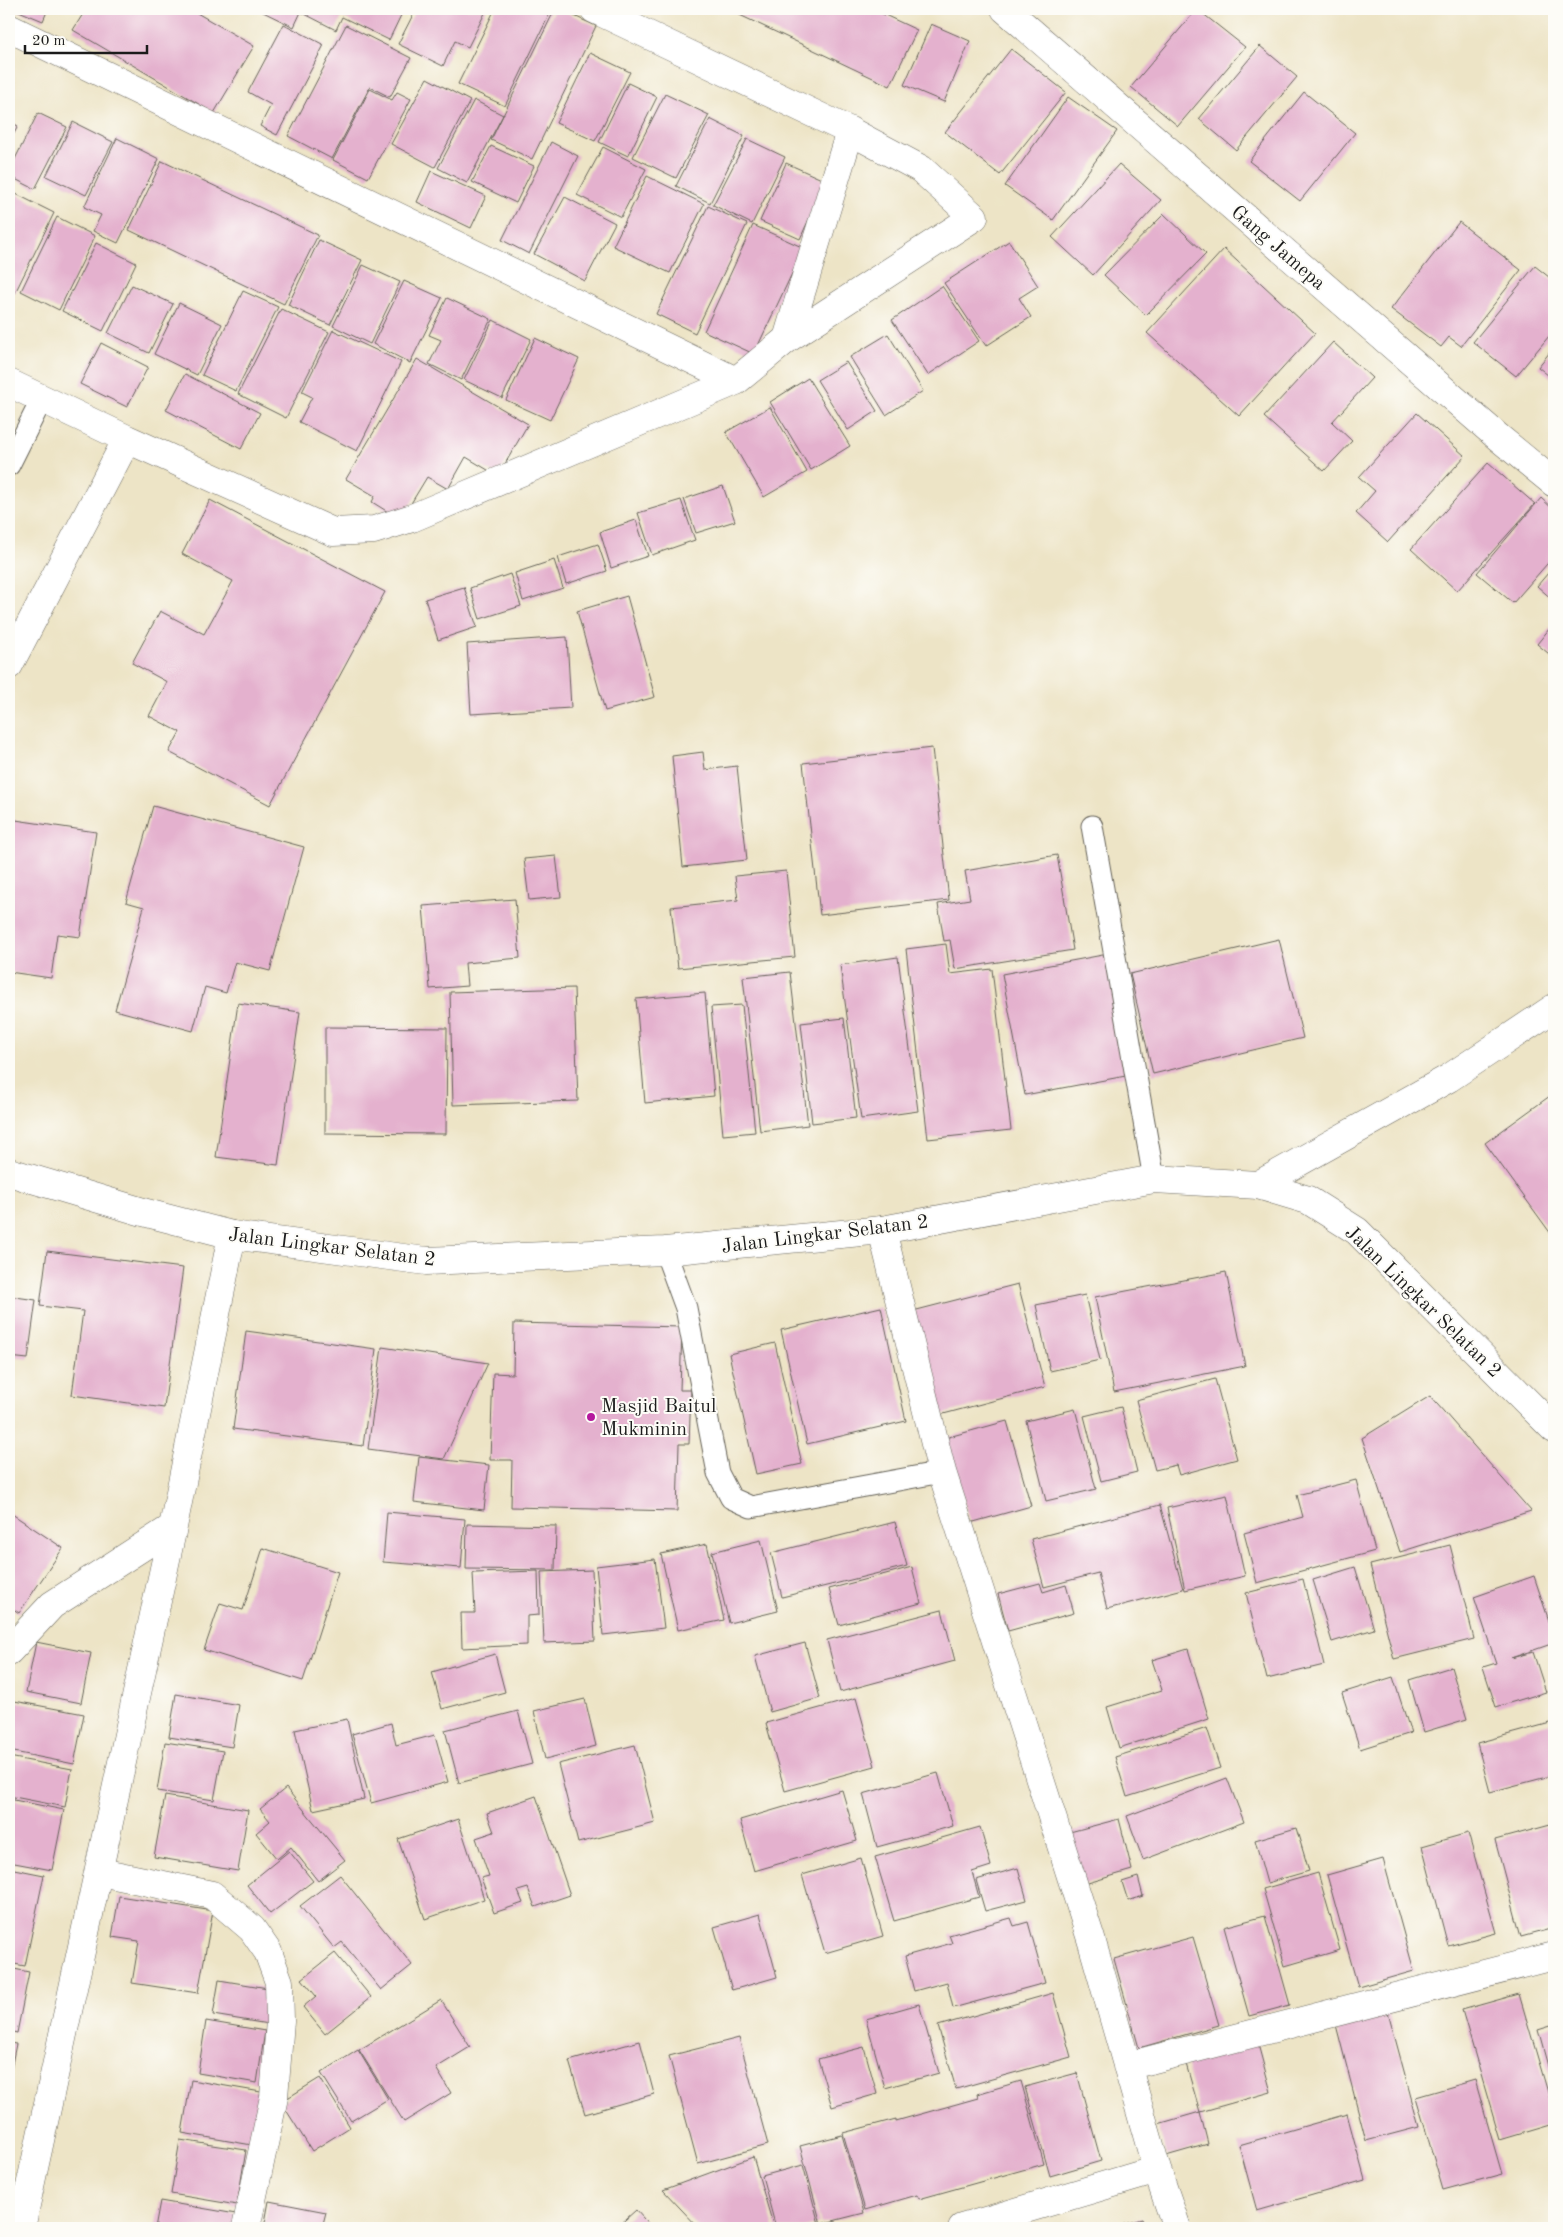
<svg xmlns="http://www.w3.org/2000/svg" width="1563" height="2237" font-family="'Old Standard TT',serif">
  <rect width="100%" height="100%" fill="#fdfcf7"/>
  <filter id="ink" filterUnits="userSpaceOnUse"><feTurbulence type="fractalNoise" baseFrequency=".02" numOctaves="2"/><feDisplacementMap in="SourceGraphic" scale="10" xChannelSelector="R" yChannelSelector="G"/><feConvolveMatrix kernelMatrix="1 2 1 2 8 2 1 2 1" color-interpolation-filters="sRGB"/></filter>
  <filter id="wash" filterUnits="userSpaceOnUse"><feTurbulence type="fractalNoise" baseFrequency=".0096" numOctaves="4" result="noise"/><feDisplacementMap in="SourceGraphic" scale="20" xChannelSelector="R" yChannelSelector="G"/><feGaussianBlur stdDeviation="1.12" result="paint"/><feColorMatrix in="noise" values="0 0 0 0 0 0 0 0 0 0 0 0 0 0 0 0 0 1.4 0 .05"/><feComposite in="paint" operator="in"/></filter>
  <g filter="url(#wash)">
    <rect width="100%" height="100%" fill="#ede4c6"/>
    <g id="blocks">
      <!-- building -->
      <path fill="#e4b1ce" d="M 14,9 L 48,9 L 43,21 Z
        M 86,9 L 190,9 L 254,46 L 214,113 L 73,30 Z
        M 257,9 L 404,9 L 389,40 L 342,17 L 336,30 L 301,12 L 294,27 Z
        M 416,9 L 487,9 L 468,47 L 455,41 L 443,66 L 398,44 Z
        M 495,9 L 552,9 L 505,106 L 458,84 Z
        M 555,9 L 559,9 L 596,26 L 532,159 L 491,140 Z
        M 727,9 L 872,9 L 917,30 L 890,86 Z
        M 1197,9 L 1245,47 L 1178,126 L 1131,87 Z
        M 284,24 L 324,45 L 277,135 L 260,126 L 271,105 L 248,92 Z
        M 931,24 L 970,41 L 944,102 L 904,85 Z
        M 346,25 L 411,58 L 390,97 L 370,87 L 332,159 L 288,136 Z
        M 1260,46 L 1297,77 L 1236,150 L 1199,119 Z
        M 1011,49 L 1066,92 L 1000,175 L 945,132 Z
        M 590,53 L 630,72 L 595,141 L 556,123 Z
        M 427,78 L 470,101 L 435,167 L 391,144 Z
        M 628,83 L 657,97 L 628,156 L 599,142 Z
        M 370,89 L 392,100 L 397,92 L 411,99 L 368,178 L 333,160 Z
        M 1304,92 L 1355,133 L 1300,201 L 1249,161 Z
        M 665,94 L 709,115 L 676,178 L 633,157 Z
        M 1068,97 L 1117,131 L 1053,220 L 1005,186 Z
        M 474,100 L 503,115 L 467,183 L 438,168 Z
        M 38,113 L 67,127 L 35,189 L 9,176 L 9,171 Z
        M 710,119 L 744,136 L 710,203 L 676,186 Z
        M 9,121 L 18,126 L 9,143 Z
        M 73,122 L 113,142 L 86,195 L 46,176 Z
        M 117,138 L 159,159 L 118,243 L 93,231 L 101,215 L 84,207 Z
        M 747,139 L 785,157 L 752,224 L 713,205 Z
        M 551,142 L 578,156 L 529,254 L 502,240 Z
        M 491,146 L 534,166 L 516,203 L 472,182 Z
        M 603,147 L 646,169 L 621,217 L 577,195 Z
        M 162,161 L 318,235 L 284,304 L 129,230 Z
        M 786,163 L 826,181 L 800,239 L 760,221 Z
        M 1119,164 L 1161,200 L 1093,275 L 1052,237 Z
        M 431,171 L 486,196 L 471,228 L 417,202 Z
        M 647,176 L 704,204 L 670,273 L 613,246 Z
        M 14,193 L 54,213 L 15,293 L 9,290 L 9,204 Z
        M 565,197 L 615,223 L 585,281 L 534,254 Z
        M 708,206 L 747,224 L 695,333 L 656,314 Z
        M 1164,214 L 1206,254 L 1146,315 L 1104,275 Z
        M 57,217 L 95,236 L 59,310 L 21,291 Z
        M 1459,222 L 1521,270 L 1461,346 L 1449,337 L 1441,347 L 1391,309 Z
        M 753,225 L 804,248 L 754,354 L 704,331 Z
        M 319,240 L 362,260 L 330,325 L 288,305 Z
        M 1009,241 L 1038,286 L 1019,298 L 1031,317 L 986,346 L 944,283 Z
        M 96,243 L 136,263 L 103,331 L 62,311 Z
        M 1224,249 L 1315,333 L 1239,416 L 1147,333 Z
        M 363,265 L 400,282 L 370,344 L 333,326 Z
        M 1535,266 L 1554,281 L 1554,330 L 1516,376 L 1473,342 Z
        M 404,281 L 442,298 L 410,363 L 373,344 Z
        M 132,285 L 173,304 L 149,353 L 108,333 Z
        M 942,286 L 979,341 L 928,375 L 892,320 Z
        M 243,291 L 278,307 L 236,391 L 202,375 Z
        M 447,298 L 491,319 L 461,380 L 429,364 L 441,340 L 429,335 Z
        M 179,303 L 222,324 L 197,375 L 154,354 Z
        M 281,309 L 329,332 L 286,418 L 238,394 Z
        M 493,320 L 531,339 L 502,398 L 464,380 Z
        M 333,330 L 401,362 L 357,451 L 299,422 L 312,397 L 302,392 Z
        M 888,334 L 923,391 L 886,415 L 850,357 Z
        M 535,338 L 579,359 L 550,420 L 506,400 Z
        M 1333,342 L 1372,378 L 1332,422 L 1352,441 L 1324,471 L 1264,417 Z
        M 101,343 L 148,367 L 127,407 L 80,384 Z
        M 1554,347 L 1554,380 L 1538,367 Z
        M 417,359 L 528,424 L 498,476 L 466,457 L 448,489 L 427,477 L 401,520 L 372,502 L 375,496 L 346,479 Z
        M 846,362 L 877,411 L 848,430 L 817,380 Z
        M 185,374 L 260,413 L 241,449 L 166,410 Z
        M 808,378 L 850,446 L 811,470 L 770,402 Z
        M 770,407 L 807,472 L 764,497 L 726,432 Z
        M 1417,413 L 1465,456 L 1388,542 L 1356,513 L 1375,491 L 1359,477 Z
        M 1488,463 L 1535,504 L 1457,591 L 1411,549 Z
        M 723,486 L 735,521 L 696,533 L 684,499 Z
        M 1541,498 L 1554,510 L 1554,556 L 1513,603 L 1477,573 Z
        M 210,500 L 385,592 L 270,805 L 169,752 L 180,732 L 149,716 L 167,682 L 132,663 L 160,611 L 204,634 L 233,581 L 182,554 Z
        M 681,500 L 695,540 L 652,555 L 638,513 Z
        M 636,520 L 648,556 L 611,568 L 600,532 Z
        M 598,544 L 607,571 L 566,584 L 558,557 Z
        M 554,560 L 563,588 L 523,601 L 515,573 Z
        M 1554,566 L 1554,601 L 1537,586 Z
        M 510,574 L 521,606 L 480,619 L 470,588 Z
        M 464,587 L 477,627 L 438,640 L 425,599 Z
        M 627,596 L 655,697 L 605,711 L 577,611 Z
        M 1554,623 L 1554,658 L 1537,644 Z
        M 567,637 L 571,708 L 471,714 L 467,644 Z
        M 932,748 L 949,900 L 820,915 L 803,763 Z
        M 703,752 L 705,770 L 737,766 L 747,860 L 683,867 L 672,756 Z
        M 153,806 L 304,847 L 270,971 L 235,962 L 226,993 L 205,987 L 193,1031 L 115,1010 L 144,907 L 126,902 Z
        M 9,819 L 96,832 L 80,937 L 57,934 L 51,978 L 9,972 Z
        M 1057,855 L 1073,950 L 955,969 L 950,940 L 944,941 L 938,904 L 970,899 L 965,871 Z
        M 556,856 L 561,897 L 529,900 L 524,859 Z
        M 786,871 L 795,957 L 678,968 L 671,907 L 738,900 L 735,876 Z
        M 515,899 L 520,958 L 465,963 L 467,986 L 430,989 L 423,906 Z
        M 1279,939 L 1303,1038 L 1153,1074 L 1130,974 Z
        M 946,944 L 950,974 L 992,969 L 1011,1130 L 928,1139 L 906,949 Z
        M 1108,954 L 1131,1075 L 1025,1095 L 1002,974 Z
        M 898,957 L 918,1111 L 861,1119 L 840,965 Z
        M 790,972 L 808,1125 L 760,1131 L 743,977 Z
        M 574,988 L 578,1101 L 453,1105 L 450,992 Z
        M 705,993 L 714,1096 L 645,1103 L 636,999 Z
        M 238,1003 L 300,1012 L 278,1165 L 216,1157 Z
        M 742,1005 L 755,1132 L 723,1135 L 711,1007 Z
        M 844,1018 L 856,1118 L 812,1123 L 801,1023 Z
        M 325,1027 L 447,1028 L 446,1134 L 325,1133 Z
        M 1554,1093 L 1554,1238 L 1485,1143 Z
        M 47,1251 L 183,1268 L 164,1408 L 72,1395 L 83,1311 L 40,1306 Z
        M 1226,1272 L 1245,1366 L 1114,1392 L 1095,1297 Z
        M 1018,1284 L 1045,1387 L 936,1416 L 909,1312 Z
        M 1085,1295 L 1100,1360 L 1050,1371 L 1036,1305 Z
        M 9,1296 L 36,1300 L 28,1359 L 9,1357 Z
        M 881,1307 L 906,1421 L 807,1444 L 781,1330 Z
        M 514,1323 L 682,1327 L 680,1390 L 691,1390 L 689,1444 L 679,1444 L 677,1511 L 511,1507 L 512,1460 L 490,1460 L 493,1373 L 513,1374 Z
        M 246,1331 L 376,1349 L 363,1446 L 233,1429 Z
        M 775,1343 L 802,1464 L 756,1474 L 729,1354 Z
        M 382,1347 L 488,1363 L 444,1459 L 368,1449 Z
        M 1215,1379 L 1237,1459 L 1179,1475 L 1176,1465 L 1155,1470 L 1136,1400 Z
        M 1430,1396 L 1531,1511 L 1400,1552 L 1362,1438 Z
        M 1121,1407 L 1137,1472 L 1101,1481 L 1084,1416 Z
        M 1075,1409 L 1096,1489 L 1046,1501 L 1026,1421 Z
        M 1007,1421 L 1031,1506 L 970,1523 L 945,1438 Z
        M 419,1457 L 489,1465 L 484,1510 L 414,1502 Z
        M 1356,1480 L 1375,1551 L 1257,1583 L 1244,1533 L 1303,1517 L 1297,1495 Z
        M 1227,1495 L 1245,1576 L 1185,1590 L 1167,1508 Z
        M 1160,1505 L 1183,1589 L 1107,1609 L 1098,1573 L 1044,1587 L 1031,1539 Z
        M 9,1512 L 63,1548 L 19,1613 L 9,1606 Z
        M 387,1512 L 465,1519 L 461,1568 L 383,1562 Z
        M 895,1522 L 907,1566 L 782,1597 L 771,1553 Z
        M 467,1524 L 556,1526 L 555,1570 L 466,1569 Z
        M 761,1540 L 778,1611 L 729,1623 L 712,1552 Z
        M 707,1544 L 724,1620 L 678,1630 L 661,1554 Z
        M 1450,1545 L 1474,1639 L 1394,1659 L 1370,1565 Z
        M 263,1548 L 338,1572 L 303,1681 L 204,1650 L 220,1603 L 243,1610 Z
        M 655,1559 L 664,1628 L 603,1635 L 596,1566 Z
        M 912,1567 L 921,1603 L 839,1625 L 829,1589 Z
        M 1355,1567 L 1374,1629 L 1332,1642 L 1313,1580 Z
        M 592,1570 L 595,1641 L 544,1643 L 541,1572 Z
        M 538,1571 L 539,1615 L 527,1616 L 527,1645 L 462,1648 L 461,1613 L 475,1613 L 473,1573 Z
        M 1534,1576 L 1554,1636 L 1554,1643 L 1511,1658 L 1533,1652 L 1546,1692 L 1496,1707 L 1483,1667 L 1496,1663 L 1474,1597 Z
        M 1303,1579 L 1324,1665 L 1267,1679 L 1246,1593 Z
        M 1040,1583 L 1043,1592 L 1066,1585 L 1074,1613 L 1008,1631 L 998,1594 Z
        M 942,1610 L 955,1661 L 840,1692 L 827,1640 Z
        M 36,1642 L 91,1653 L 81,1703 L 26,1692 Z
        M 805,1643 L 820,1698 L 770,1712 L 755,1656 Z
        M 1188,1649 L 1209,1719 L 1119,1748 L 1107,1707 L 1162,1690 L 1152,1660 Z
        M 495,1654 L 505,1692 L 442,1709 L 432,1672 Z
        M 1451,1667 L 1467,1719 L 1424,1732 L 1409,1680 Z
        M 1393,1677 L 1411,1733 L 1360,1749 L 1342,1693 Z
        M 176,1694 L 239,1705 L 232,1747 L 169,1737 Z
        M 856,1698 L 875,1766 L 785,1791 L 766,1723 Z
        M 585,1699 L 596,1746 L 545,1759 L 534,1711 Z
        M 9,1700 L 84,1714 L 74,1764 L 9,1751 Z
        M 518,1711 L 532,1764 L 459,1783 L 445,1730 Z
        M 347,1719 L 364,1799 L 313,1810 L 295,1730 Z
        M 1554,1722 L 1554,1775 L 1490,1792 L 1477,1743 Z
        M 391,1723 L 396,1745 L 435,1735 L 448,1782 L 371,1803 L 352,1734 Z
        M 1207,1728 L 1220,1768 L 1127,1797 L 1115,1757 Z
        M 165,1742 L 223,1751 L 214,1800 L 157,1791 Z
        M 635,1745 L 655,1823 L 578,1843 L 558,1764 Z
        M 9,1757 L 72,1769 L 65,1807 L 9,1796 Z
        M 938,1773 L 953,1826 L 877,1847 L 863,1794 Z
        M 1227,1778 L 1244,1822 L 1143,1860 L 1127,1816 Z
        M 286,1788 L 345,1860 L 318,1881 L 291,1847 L 277,1859 L 256,1833 L 270,1821 L 260,1809 Z
        M 842,1790 L 857,1841 L 754,1871 L 740,1820 Z
        M 165,1796 L 248,1810 L 238,1871 L 154,1857 Z
        M 536,1796 L 570,1895 L 535,1907 L 528,1888 L 518,1891 L 523,1903 L 494,1913 L 481,1878 L 489,1876 L 476,1838 L 494,1832 L 487,1813 Z
        M 9,1799 L 64,1810 L 52,1870 L 9,1862 Z
        M 458,1819 L 484,1899 L 425,1919 L 398,1839 Z
        M 1119,1819 L 1132,1870 L 1081,1885 L 1066,1833 Z
        M 1554,1824 L 1554,1928 L 1521,1937 L 1495,1840 Z
        M 980,1827 L 991,1866 L 972,1872 L 979,1897 L 894,1921 L 875,1857 Z
        M 1296,1828 L 1309,1871 L 1267,1883 L 1255,1840 Z
        M 1468,1833 L 1496,1933 L 1448,1946 L 1422,1846 Z
        M 289,1851 L 313,1881 L 270,1914 L 247,1885 Z
        M 861,1858 L 883,1936 L 825,1953 L 802,1875 Z
        M 1383,1859 L 1414,1971 L 1358,1987 L 1327,1875 Z
        M 9,1868 L 44,1875 L 25,1966 L 9,1963 Z
        M 1018,1868 L 1027,1900 L 985,1911 L 976,1880 Z
        M 1318,1873 L 1340,1950 L 1285,1966 L 1263,1889 Z
        M 340,1875 L 412,1965 L 381,1990 L 342,1942 L 334,1948 L 300,1906 Z
        M 1138,1877 L 1143,1896 L 1128,1901 L 1122,1882 Z
        M 119,1896 L 213,1911 L 198,1993 L 132,1983 L 139,1941 L 112,1937 Z
        M 760,1914 L 777,1977 L 732,1990 L 714,1927 Z
        M 1265,1916 L 1290,2005 L 1249,2016 L 1224,1927 Z
        M 1011,1918 L 1014,1926 L 1028,1922 L 1045,1983 L 953,2008 L 947,1982 L 914,1991 L 905,1956 L 952,1943 L 949,1935 Z
        M 1193,1937 L 1219,2025 L 1139,2048 L 1114,1959 Z
        M 335,1953 L 371,1997 L 325,2034 L 303,2007 L 316,1996 L 302,1979 Z
        M 9,1968 L 29,1972 L 17,2033 L 9,2031 Z
        M 219,1980 L 274,1989 L 268,2024 L 213,2015 Z
        M 1053,1993 L 1071,2057 L 956,2089 L 938,2026 Z
        M 1519,1994 L 1554,2113 L 1554,2124 L 1500,2140 L 1462,2010 Z
        M 441,2000 L 470,2047 L 436,2068 L 451,2093 L 404,2122 L 359,2050 Z
        M 919,2004 L 939,2073 L 885,2088 L 866,2019 Z
        M 1387,2008 L 1419,2127 L 1366,2141 L 1335,2021 Z
        M 206,2021 L 265,2031 L 257,2083 L 198,2073 Z
        M 1554,2025 L 1554,2088 L 1538,2030 Z
        M 1256,2037 L 1271,2092 L 1200,2112 L 1184,2057 Z
        M 739,2038 L 768,2145 L 698,2164 L 669,2056 Z
        M 640,2041 L 654,2094 L 585,2114 L 569,2061 Z
        M 9,2043 L 16,2044 L 10,2074 L 9,2074 Z
        M 864,2047 L 877,2094 L 832,2107 L 818,2059 Z
        M 358,2050 L 388,2099 L 351,2121 L 321,2073 Z
        M 1077,2073 L 1101,2161 L 1050,2176 L 1025,2087 Z
        M 320,2078 L 350,2127 L 312,2151 L 281,2102 Z
        M 191,2080 L 261,2092 L 252,2145 L 182,2133 Z
        M 1475,2080 L 1502,2174 L 1443,2190 L 1416,2097 Z
        M 1021,2081 L 1044,2164 L 919,2199 L 917,2195 L 865,2210 L 843,2133 L 896,2119 L 896,2121 L 978,2098 L 977,2094 Z
        M 1200,2112 L 1208,2144 L 1166,2156 L 1158,2124 Z
        M 1347,2114 L 1365,2180 L 1257,2211 L 1239,2145 Z
        M 842,2135 L 864,2213 L 821,2224 L 800,2146 Z
        M 180,2140 L 246,2150 L 237,2205 L 171,2194 Z
        M 753,2157 L 774,2228 L 699,2228 L 663,2190 Z
        M 803,2165 L 819,2224 L 804,2228 L 776,2228 L 762,2176 Z
        M 160,2201 L 236,2214 L 234,2228 L 155,2228 Z
        M 269,2201 L 326,2212 L 322,2228 L 264,2228 Z
        M 636,2210 L 652,2228 L 616,2228 Z
        M 1142,2219 L 1145,2228 L 1111,2228 Z"/>
    </g>
  </g>
  <g filter="url(#ink)">
    <use href="#blocks" fill-opacity="0" stroke="#656258" stroke-width="1"/>
    <g fill="none" stroke-linecap="round" stroke-linejoin="round">
      <!-- service casing -->
      <g stroke="#656258" stroke-width="23">
        <path id="service" d="M 9,465 L 42,399
          M 1092,826 L 1154,1179
          M 665,1251 L 686,1308 L 718,1473 L 731,1498 L 751,1507 L 942,1472"/>
      </g>
      <!-- minor casing -->
      <g stroke="#656258" stroke-width="29">
        <path id="minor" d="M 1005,9 L 1498,437 L 1554,483
          M 9,28 L 736,381
          M 787,339 L 850,131
          M 9,383 L 127,439
          M 9,665 L 127,439 L 333,532 L 374,530 L 412,518 L 736,381 L 787,339 L 974,217 L 921,169 L 850,131 L 594,9
          M 1258,1185 L 1449,1078 L 1554,1008
          M 882,1230 L 942,1472 L 1091,1939 L 1157,2170 L 1177,2228
          M 9,1651 L 52,1605 L 173,1527
          M 100,1872 L 212,1895 L 252,1929 L 268,1952 L 279,1982 L 280,2021 L 274,2097 L 246,2228
          M 1127,2066 L 1554,1956
          M 21,2228 L 173,1527 L 232,1235
          M 962,2228 L 1157,2170"/>
      </g>
      <!-- trunk casing -->
      <g stroke="#656258" stroke-width="29">
        <path id="trunk" d="M 9,1172 L 143,1212 L 232,1235 L 426,1261 L 665,1251 L 882,1230 L 1154,1179 L 1258,1185 L 1308,1200 L 1357,1231 L 1554,1429"/>
      </g>
      <!-- service -->
      <use href="#service" stroke="#fff" stroke-width="21"/>
      <!-- minor -->
      <use href="#minor" stroke="#fff" stroke-width="28"/>
      <!-- trunk -->
      <use href="#trunk" stroke="#fff" stroke-width="28"/>
    </g>
  </g>
  <!-- markers -->
  <circle fill="#b5179e" stroke="#fdfcf7" stroke-width="2" cx="591" cy="1417" r="5"/>
  <g text-anchor="middle" stroke-width="4" stroke-linejoin="round" paint-order="stroke">
    <!-- street labels -->
    <g font-size="20" fill="#1c1c1c" stroke="#fdfcf7">
      <text transform="translate(1279 247) rotate(41)" y="7">Gang Jamepa</text>
      <text transform="translate(825 1233) rotate(-7)" y="7">Jalan Lingkar Selatan 2</text>
      <text transform="translate(332 1246) rotate(7)" y="7">Jalan Lingkar Selatan 2</text>
      <text transform="translate(1424 1301) rotate(44)" y="7">Jalan Lingkar Selatan 2</text>
    </g>
    <!-- poi labels -->
    <g font-size="20" fill="#1c1c1c" stroke="#fdfcf7" text-anchor="start">
      <text x="601" y="1412">Masjid Baitul<tspan x="601" dy="23">Mukminin</tspan></text>
    </g>
  </g>
  <!-- margin -->
  <rect width="1563" height="2237" fill="none" stroke="#fdfcf7" stroke-width="30"/>
  <!-- scale -->
  <path d="M25 45v8h122v-8" fill="none" stroke="#1c1c1c" stroke-width="2.5"/>
  <text x="32" y="45" font-size="15" fill="#1c1c1c" stroke="#fdfcf7" stroke-width="4" paint-order="stroke">20 m</text>
</svg>
